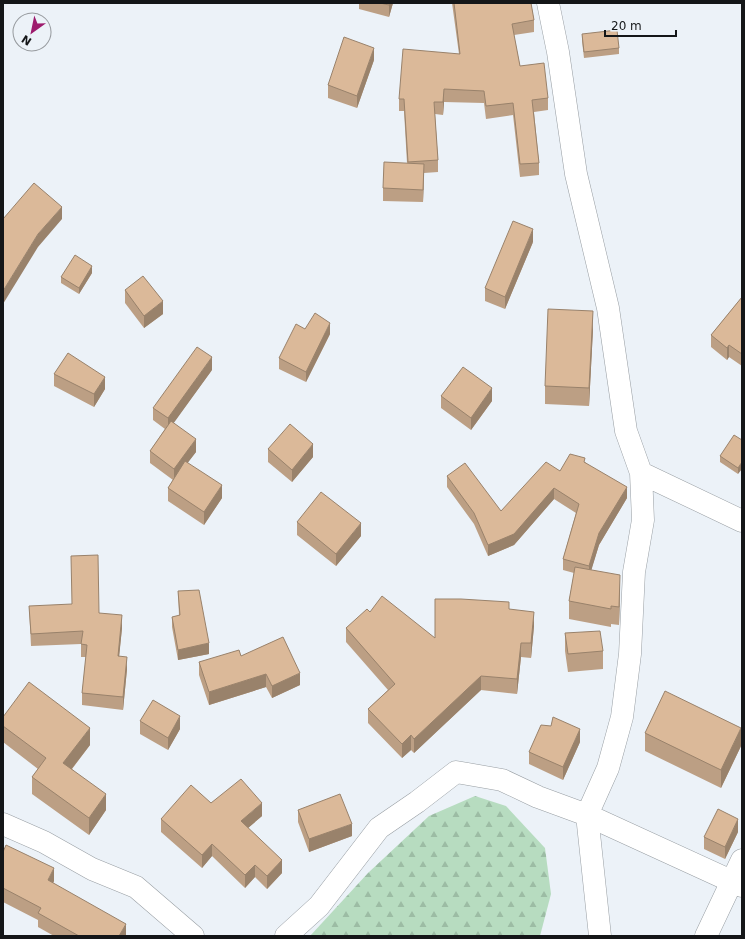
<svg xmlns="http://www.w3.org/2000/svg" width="745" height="939" font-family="'DejaVu Sans',sans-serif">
  <defs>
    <pattern id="forest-firs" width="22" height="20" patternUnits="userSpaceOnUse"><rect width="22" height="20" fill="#b7dcc0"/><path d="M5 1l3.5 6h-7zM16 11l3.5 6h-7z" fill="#9cbca4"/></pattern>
  </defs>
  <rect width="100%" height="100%" fill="#ecf2f8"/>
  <!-- forest -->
  <path fill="url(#forest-firs)" d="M 475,796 L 506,806 L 545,848 L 551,894 L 540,936 L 310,936 L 368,873 L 429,816 Z"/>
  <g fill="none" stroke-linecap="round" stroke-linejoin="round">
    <!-- minor casing -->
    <g stroke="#989ea3" stroke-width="23">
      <path id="minor" d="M 641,473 L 742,521
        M 587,815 L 742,886
        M 587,815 L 600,936
        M 3,824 L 44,842 L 92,869 L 136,887 L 193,936
        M 286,936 L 319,906 L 379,828 L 417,802 L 456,772 L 502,780 L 538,797 L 587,815 L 608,768 L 622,717 L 630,654 L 634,572 L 643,520 L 641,473 L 626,431 L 608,308 L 576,174 L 558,52 L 548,3
        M 706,936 L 742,860"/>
    </g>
    <!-- minor -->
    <use href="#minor" stroke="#fff" stroke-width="22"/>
  </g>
  <!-- wall -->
  <path fill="#bc9f84" d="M 359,3 L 393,3 L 389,17 L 359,9 Z
    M 452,3 L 531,3 L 534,20 L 534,32 L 514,35 L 520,66 L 548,98 L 548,110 L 534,112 L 539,163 L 539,175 L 520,177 L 513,115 L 486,119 L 484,103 L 444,102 L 443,115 L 435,114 L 438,160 L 438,172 L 424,173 L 423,202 L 383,201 L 383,188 L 407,163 L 404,111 L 399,111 L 399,99 L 459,54 Z
    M 582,34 L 619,48 L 619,54 L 584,58 L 582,41 Z
    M 374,60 L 357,108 L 328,98 L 328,85 Z
    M 533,242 L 505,309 L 485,301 L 485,288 Z
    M 92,273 L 79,294 L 61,283 L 61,277 Z
    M 125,290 L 163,314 L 144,328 L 125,303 Z
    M 742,297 L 742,366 L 729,357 L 727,360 L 711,347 L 711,335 Z
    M 305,329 L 330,334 L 306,382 L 279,369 L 279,358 Z
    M 593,329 L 589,406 L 545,404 L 545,386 Z
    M 212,370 L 173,423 L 196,452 L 187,463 L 222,498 L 204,525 L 168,501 L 168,488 L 173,480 L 150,463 L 150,451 L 165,429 L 153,420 L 153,408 Z
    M 54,374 L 105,389 L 94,407 L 54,386 Z
    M 441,396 L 492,401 L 471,430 L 441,408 Z
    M 742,440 L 738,474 L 720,462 L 720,456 Z
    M 268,449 L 313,457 L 292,482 L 268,462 Z
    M 585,462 L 627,498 L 599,545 L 591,570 L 620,593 L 619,625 L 611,624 L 611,627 L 569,619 L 569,601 L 574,573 L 563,570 L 563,559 L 576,513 L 554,499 L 514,545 L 488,556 L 474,524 L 447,487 L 447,476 L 501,511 L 560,471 Z
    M 297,522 L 361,536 L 336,566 L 297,535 Z
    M 178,591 L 209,654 L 178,660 L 172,627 L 172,617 L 179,616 Z
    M 29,606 L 99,613 L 122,628 L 119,656 L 127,669 L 123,710 L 82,705 L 82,693 L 86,657 L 81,657 L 81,644 L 31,646 Z
    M 509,609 L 534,626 L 531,658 L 521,657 L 517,694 L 481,690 L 414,753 L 411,750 L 402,758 L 368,723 L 368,709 L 388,690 L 346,642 L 346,628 L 370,612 L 435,638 Z
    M 565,633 L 603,651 L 603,669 L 568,672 L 565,651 Z
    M 241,656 L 300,685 L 272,698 L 266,687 L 209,705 L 199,675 L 199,662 Z
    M 3,717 L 90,745 L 72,769 L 106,810 L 89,835 L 32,794 L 32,777 L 38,769 L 3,742 Z
    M 140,721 L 180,729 L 168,750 L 140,734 Z
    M 645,733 L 741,746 L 721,788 L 645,751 Z
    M 580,742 L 563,780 L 529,764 L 529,752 Z
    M 211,803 L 262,816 L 248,828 L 282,873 L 267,889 L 255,877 L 245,888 L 212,856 L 202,868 L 161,832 L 161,819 Z
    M 298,810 L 352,836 L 309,852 L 298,822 Z
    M 738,832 L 725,859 L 704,849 L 704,837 Z
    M 3,852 L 54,881 L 53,883 L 126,936 L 54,936 L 38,927 L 38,920 L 3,902 Z"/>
  <!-- shaded-wall -->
  <path fill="#99826b" d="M 389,3 L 393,3 L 389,17 Z
    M 374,48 L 374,60 L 357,108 L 357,96 Z
    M 444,89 L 444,102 L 443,115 L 443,102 Z
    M 424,164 L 424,177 L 423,202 L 423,190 Z
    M 62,207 L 62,219 L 38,247 L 3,304 L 3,291 L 38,234 Z
    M 533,229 L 533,242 L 505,309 L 505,297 Z
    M 92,266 L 92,273 L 79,294 L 79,288 Z
    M 163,301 L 163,314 L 144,328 L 144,316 Z
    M 593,311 L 593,329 L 589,406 L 589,388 Z
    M 330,323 L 330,334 L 306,382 L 306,372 Z
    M 729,345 L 729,357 L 727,360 L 727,348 Z
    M 212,357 L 212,370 L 168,431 L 168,418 Z
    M 105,377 L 105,389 L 94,407 L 94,394 Z
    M 492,388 L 492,401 L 471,430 L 471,418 Z
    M 196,439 L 196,452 L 174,481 L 174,469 Z
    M 313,444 L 313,457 L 292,482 L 292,470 Z
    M 742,462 L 742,469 L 738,474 L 738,468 Z
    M 222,485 L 222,498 L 204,525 L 204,512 Z
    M 627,487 L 627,498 L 599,545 L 589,578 L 589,566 L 599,533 Z
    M 554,488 L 554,499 L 514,545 L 488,556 L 488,545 Z
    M 361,523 L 361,536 L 336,566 L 336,554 Z
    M 620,575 L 620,593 L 619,625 L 619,607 Z
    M 534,612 L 534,626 L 531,658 L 531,643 Z
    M 122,615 L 122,628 L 118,668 L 118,656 Z
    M 209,643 L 209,654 L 178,660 L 178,650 Z
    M 521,643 L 521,657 L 517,694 L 517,679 Z
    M 127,657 L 127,669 L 123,710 L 123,697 Z
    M 300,673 L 300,685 L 272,698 L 272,686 Z
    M 266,674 L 266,687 L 209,705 L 209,692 Z
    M 481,676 L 481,690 L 414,753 L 414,739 Z
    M 180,716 L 180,729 L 168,750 L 168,738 Z
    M 90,728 L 90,745 L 63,780 L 63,763 Z
    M 741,728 L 741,746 L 721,788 L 721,770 Z
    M 580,729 L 580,742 L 563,780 L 563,767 Z
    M 411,735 L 411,750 L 402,758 L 402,744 Z
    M 106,794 L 106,810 L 89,835 L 89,818 Z
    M 262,803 L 262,816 L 241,834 L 241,821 Z
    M 738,819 L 738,832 L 725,859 L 725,847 Z
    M 352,824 L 352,836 L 309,852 L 309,839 Z
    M 212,844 L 212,856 L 202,868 L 202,855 Z
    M 282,860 L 282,873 L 267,889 L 267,876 Z
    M 255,865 L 255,877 L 245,888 L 245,875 Z
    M 54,868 L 54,881 L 48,893 L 48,880 Z
    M 126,924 L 126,936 L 119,936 Z"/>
  <!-- building -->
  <path fill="#dbb999" stroke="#99826b" d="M 380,3 L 389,3 L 389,5 Z
    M 454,3 L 531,3 L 534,20 L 512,24 L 520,66 L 544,63 L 548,98 L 532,100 L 539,163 L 520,164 L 513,103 L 486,106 L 484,91 L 444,89 L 443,102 L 434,102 L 438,160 L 408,162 L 404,99 L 399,99 L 403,49 L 460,54 Z
    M 617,30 L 619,48 L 584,52 L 582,34 Z
    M 344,37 L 374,48 L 357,96 L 328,85 Z
    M 384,162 L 424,164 L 423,190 L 383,188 Z
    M 34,183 L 62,207 L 38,234 L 3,291 L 3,219 Z
    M 513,221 L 533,229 L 505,297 L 485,288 Z
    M 75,255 L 92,266 L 79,288 L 61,277 Z
    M 143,276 L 163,301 L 144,316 L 125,290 Z
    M 742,297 L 742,354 L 729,345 L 727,348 L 711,335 Z
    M 548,309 L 593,311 L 589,388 L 545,386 Z
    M 315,313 L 330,323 L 306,372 L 279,358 L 296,324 L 305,329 Z
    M 197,347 L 212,357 L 168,418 L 153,408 Z
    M 68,353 L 105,377 L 94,394 L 54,374 Z
    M 463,367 L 492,388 L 471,418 L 441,396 Z
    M 171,421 L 196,439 L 174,469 L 150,451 Z
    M 290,424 L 313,444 L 292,470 L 268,449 Z
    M 734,435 L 742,440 L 742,462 L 738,468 L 720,456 Z
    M 570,454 L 585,458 L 584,462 L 627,487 L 599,533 L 589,566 L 563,559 L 579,504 L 554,488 L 514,534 L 488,545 L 474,513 L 447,476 L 465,463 L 501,511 L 546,462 L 560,471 Z
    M 185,461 L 222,485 L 204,512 L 168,488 Z
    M 321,492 L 361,523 L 336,554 L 297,522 Z
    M 98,555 L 99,613 L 122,615 L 118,656 L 127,657 L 123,697 L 82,693 L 87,645 L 81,644 L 83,631 L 31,634 L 29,606 L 72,604 L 71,556 Z
    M 575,567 L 620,575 L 619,607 L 611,606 L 611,609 L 569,601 Z
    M 199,590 L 209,643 L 178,650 L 172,617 L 180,615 L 178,591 Z
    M 382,596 L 435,638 L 435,599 L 461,599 L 509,602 L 509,609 L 534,612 L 531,643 L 521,643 L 517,679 L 481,676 L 414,739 L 411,735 L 402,744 L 368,709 L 395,684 L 346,628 L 367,609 L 370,612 Z
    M 600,631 L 603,651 L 568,654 L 565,633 Z
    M 283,637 L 300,673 L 272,686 L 266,674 L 209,692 L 199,662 L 239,650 L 241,656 Z
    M 29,682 L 90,728 L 63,763 L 106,794 L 89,818 L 32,777 L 46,758 L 3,726 L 3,717 Z
    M 665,691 L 741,728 L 721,770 L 645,733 Z
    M 153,700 L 180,716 L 168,738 L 140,721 Z
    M 553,717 L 580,729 L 563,767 L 529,752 L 541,725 L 551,726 Z
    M 241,779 L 262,803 L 241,821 L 282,860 L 267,876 L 255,865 L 245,875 L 212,844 L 202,855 L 161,819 L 191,785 L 211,803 Z
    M 340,794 L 352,824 L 309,839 L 298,810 Z
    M 718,809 L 738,819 L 725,847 L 704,837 Z
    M 6,845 L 54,868 L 48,880 L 126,924 L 119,936 L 79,936 L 38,913 L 41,908 L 3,888 L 3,852 Z"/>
  <!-- border -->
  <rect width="745" height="939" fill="none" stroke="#141618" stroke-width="8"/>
  <!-- north arrow -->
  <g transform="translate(32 32) rotate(213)"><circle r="19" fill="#ecf2f8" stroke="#969a9e"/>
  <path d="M0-3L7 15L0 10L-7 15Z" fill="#9d1b6d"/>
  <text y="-6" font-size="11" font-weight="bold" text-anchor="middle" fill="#141618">N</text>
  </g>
  <!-- scale -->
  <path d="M605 30v6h71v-6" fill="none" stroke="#141618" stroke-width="2"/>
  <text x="611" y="30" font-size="12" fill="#141618" stroke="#ecf2f8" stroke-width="3" paint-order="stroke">20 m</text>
</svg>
